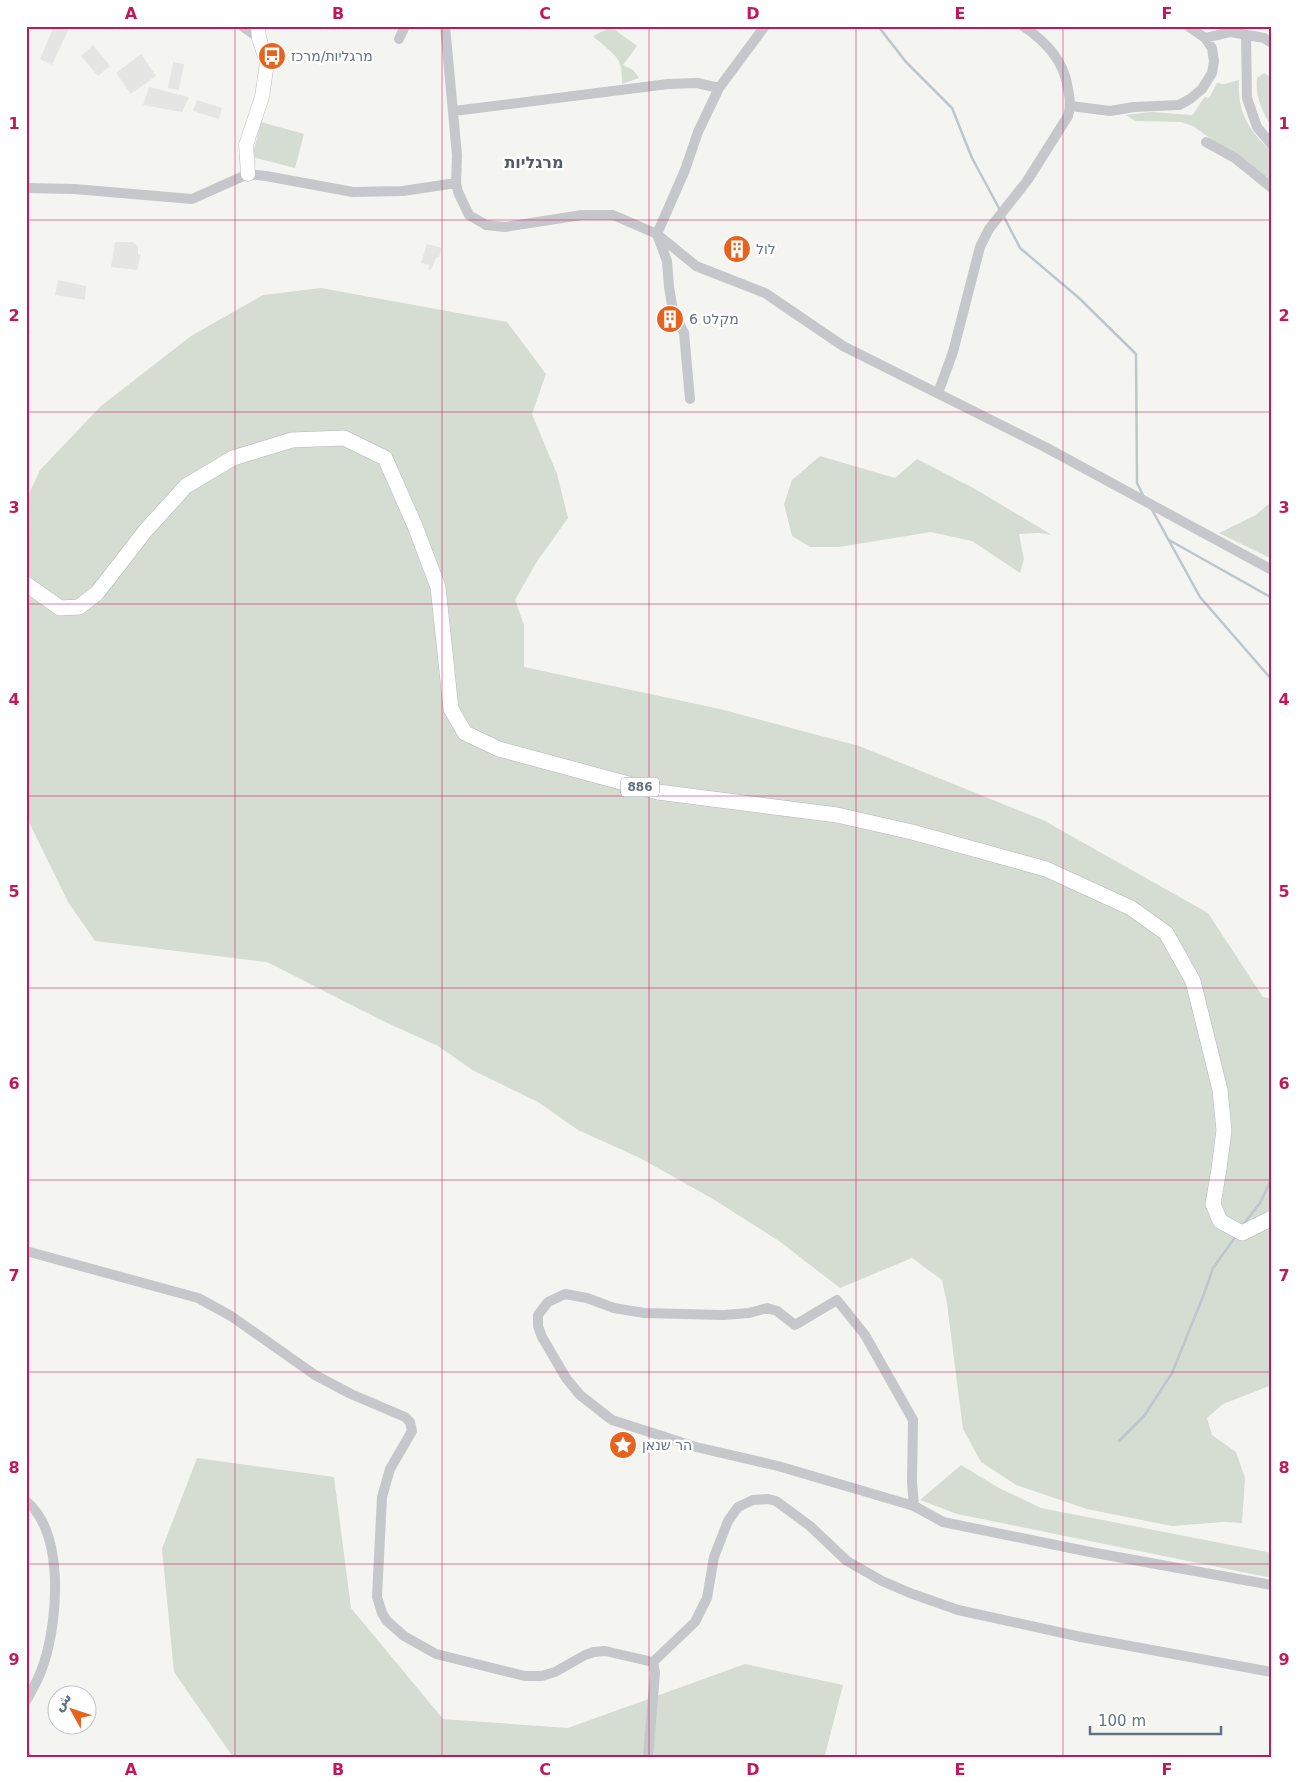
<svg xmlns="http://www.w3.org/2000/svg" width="1298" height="1783" font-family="'DejaVu Sans','Noto Sans Arabic',Heebo,sans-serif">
  <rect width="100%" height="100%" fill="#f4f5f1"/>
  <!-- built -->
  <path fill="#e5e6e4" d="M 54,26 L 70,26 L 52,65 L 40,59 Z
    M 93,45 L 110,66 L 98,76 L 81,56 Z
    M 141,54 L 156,76 L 131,94 L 116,73 Z
    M 173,62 L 184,64 L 179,90 L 168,88 Z
    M 149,87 L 189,97 L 182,112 L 143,105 Z
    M 197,100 L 222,108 L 219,119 L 193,111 Z
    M 115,242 L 132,242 L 138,246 L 138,254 L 141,255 L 137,270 L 111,267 Z
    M 427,244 L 442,248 L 439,257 L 436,258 L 431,270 L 428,269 L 429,265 L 421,263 Z
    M 58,280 L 86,286 L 85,300 L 55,295 Z"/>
  <!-- green -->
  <path fill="#d5dcd2" d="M 607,29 L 615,30 L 637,46 L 623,65 L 633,70 L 639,78 L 622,84 C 622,78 622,70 620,64 C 618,55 600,43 593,36 Z
    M 1264,73 L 1272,78 L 1272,127 C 1262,112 1255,96 1257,78 Z
    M 1239,80 C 1237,112 1249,131 1272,152 L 1272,182 L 1193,126 L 1181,122 L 1136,121 L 1125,115 L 1151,112 L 1192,115 C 1196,112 1200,102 1205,97 L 1209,98 L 1217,83 L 1224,84 Z
    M 261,122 L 304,134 L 295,168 L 252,157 Z
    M 321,288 L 507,322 L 546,374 L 532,414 L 557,474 L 568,518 L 536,563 L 515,600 L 524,625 L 524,667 L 720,709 L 859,746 L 1043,820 L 1208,913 L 1263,997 L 1272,999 L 1272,1385 L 1223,1404 L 1207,1418 L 1212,1435 L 1236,1452 L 1245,1478 L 1242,1523 L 1223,1522 L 1172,1526 L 1087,1509 L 1016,1485 L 981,1462 L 963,1429 L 947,1304 L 942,1280 L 912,1258 L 840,1288 L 779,1241 L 713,1199 L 640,1158 L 578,1130 L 538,1102 L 474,1071 L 438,1046 L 385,1022 L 267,962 L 95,941 L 68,902 L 26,816 L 26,500 L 40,470 L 101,406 L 191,336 L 263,295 Z
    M 820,456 L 895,478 L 917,459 L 975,489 L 1052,535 L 1039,533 L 1019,534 L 1024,559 L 1020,573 L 972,541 L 931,532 L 839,547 L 810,547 L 792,536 L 784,504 L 792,480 Z
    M 1272,501 L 1272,559 L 1219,533 L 1256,515 Z
    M 197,1458 L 334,1477 L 351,1608 L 443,1719 L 568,1728 L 745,1664 L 843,1685 L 825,1755 L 822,1757 L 233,1757 L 174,1672 L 162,1549 Z
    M 961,1465 L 999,1488 L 1041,1508 L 1272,1553 L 1272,1578 L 957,1514 L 920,1500 Z"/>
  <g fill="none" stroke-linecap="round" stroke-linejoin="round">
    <!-- stream -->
    <path stroke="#bdc6cd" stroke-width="2.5" d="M 878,26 L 906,62 L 952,108 L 972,158 L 1000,210
      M 1003,215 L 1020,248 L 1079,298 L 1136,354 L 1137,483 L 1144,497
      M 1151,508 L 1200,597 L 1272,680
      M 1169,540 L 1272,598
      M 1243,1225 L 1260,1203 L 1272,1178
      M 1119,1441 L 1144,1416 L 1172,1373 L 1204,1294 L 1213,1268 L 1236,1236"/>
    <!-- secondary casing -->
    <g stroke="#b7babf" stroke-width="15">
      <path id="secondary" d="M 248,174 L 246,145 L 262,97 L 267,63 L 259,38 L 258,26"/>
    </g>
    <!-- primary casing -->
    <g stroke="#b5b8bd" stroke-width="16">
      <path id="primary" d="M 26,584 L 60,608 L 79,607 L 97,593 L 146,530 L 186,486 L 233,458 L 292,440 L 344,438 L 385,458 L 415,526 L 438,587 L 451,709 L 465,733 L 499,749 L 658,792 L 837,815 L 912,832 L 1046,869 L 1131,908 L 1166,933 L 1193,981 L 1220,1090 L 1224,1130 L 1219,1169 L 1213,1204 L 1220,1221 L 1242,1233 L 1272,1218"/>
    </g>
    <!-- street -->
    <path stroke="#c5c7cb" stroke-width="10" d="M 242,26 L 259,38
      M 445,26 L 457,155 L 456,183 L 458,192 L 469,215 L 486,225 L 505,227 L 582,215 L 613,215 L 657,234 L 696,266 L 765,293 L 843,346 L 1045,447 L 1272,570
      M 1188,26 L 1205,38
      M 1246,35 L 1247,98 L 1257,127 L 1272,145
      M 399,39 L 405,26
      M 1071,106 L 1110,111 L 1134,107 L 1179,105 L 1190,99 L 1202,89 L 1212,73 L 1214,61 L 1212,48 L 1205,38 L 1231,32 L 1264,38 L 1272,43
      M 454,111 L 668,84 L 697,83 L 719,88
      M 1206,142 L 1235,158 L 1272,188
      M 26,188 L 74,189 L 192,199 L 248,174 L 266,176 L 353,192 L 403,191 L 456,183
      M 938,393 L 953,352 L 980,247 L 989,229 L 1027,181 L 1068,116 C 1071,106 1070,99 1068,89 C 1064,60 1046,42 1023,26
      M 690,399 L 684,333 L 673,311 L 669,287 L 667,261 L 657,234 L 685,170 L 698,132 L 719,88 L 765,26
      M 26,1251 L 198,1298 L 231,1316 L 315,1375 L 351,1394 L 405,1417 L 410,1422 L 412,1431 L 390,1469 L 382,1497 L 377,1597 L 382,1613 L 387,1621 L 404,1636 L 436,1654 L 525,1676 L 542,1676 L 555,1672 L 585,1655 L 594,1652 L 605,1651 L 653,1662 L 695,1622 L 707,1598 L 714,1557 L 728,1521 L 738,1507 L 753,1500 L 768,1499 L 776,1501 L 810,1526 L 847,1561 L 882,1581 L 910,1593 L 958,1610 L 1081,1637 L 1272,1672
      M 565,1294 L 587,1298 L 614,1308 L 644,1313 L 724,1315 L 749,1313 L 767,1308 L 777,1311 L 795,1325 L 837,1300 L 865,1335 L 913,1420 L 912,1482 L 914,1506 L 778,1466 L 696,1447 L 612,1420 L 580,1395 L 566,1378 L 542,1337 L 538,1326 L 538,1315 L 548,1302 Z
      M 26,1501 C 65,1533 58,1619 44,1663 C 40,1676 33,1689 26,1701
      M 914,1506 L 943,1522 L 1090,1552 L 1272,1585
      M 26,1757 L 27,1757
      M 648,1757 L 655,1673 L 653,1662"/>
    <!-- secondary -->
    <use href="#secondary" stroke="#fff" stroke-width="14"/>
    <!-- primary -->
    <use href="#primary" stroke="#fff" stroke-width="15"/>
  </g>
  <!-- grid -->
  <path fill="none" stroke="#c2185b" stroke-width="1" stroke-opacity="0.55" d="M 235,26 L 235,1757M 442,26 L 442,1757M 649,26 L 649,1757M 856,26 L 856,1757M 1063,26 L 1063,1757M 26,220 L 1272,220M 26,412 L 1272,412M 26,604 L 1272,604M 26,796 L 1272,796M 26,988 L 1272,988M 26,1180 L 1272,1180M 26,1372 L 1272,1372M 26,1564 L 1272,1564"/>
  <!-- icons -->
  <defs>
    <g id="bus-disc" transform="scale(1.4375)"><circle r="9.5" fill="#e7621e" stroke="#fff"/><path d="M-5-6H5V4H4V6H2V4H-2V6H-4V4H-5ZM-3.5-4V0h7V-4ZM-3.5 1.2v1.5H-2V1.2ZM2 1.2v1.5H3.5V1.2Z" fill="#fff"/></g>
    <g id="building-disc" transform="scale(1.4375)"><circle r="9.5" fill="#e7621e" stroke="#fff"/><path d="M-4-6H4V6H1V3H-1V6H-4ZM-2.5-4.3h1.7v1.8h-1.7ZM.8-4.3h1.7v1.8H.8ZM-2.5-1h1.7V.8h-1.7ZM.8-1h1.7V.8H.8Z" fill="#fff"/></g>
    <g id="sight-disc" transform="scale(1.4375)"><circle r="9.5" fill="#e7621e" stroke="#fff"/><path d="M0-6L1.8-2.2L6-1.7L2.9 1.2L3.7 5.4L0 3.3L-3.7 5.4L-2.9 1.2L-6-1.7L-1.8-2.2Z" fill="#fff"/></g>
  </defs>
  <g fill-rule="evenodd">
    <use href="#bus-disc" x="272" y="56"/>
    <use href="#building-disc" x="737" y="249"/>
    <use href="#building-disc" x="670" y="319"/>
    <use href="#sight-disc" x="623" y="1445"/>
  </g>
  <g text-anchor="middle" stroke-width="5" stroke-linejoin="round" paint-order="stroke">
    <!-- shield labels -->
    <rect fill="#fff" stroke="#929ca8" stroke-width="1" x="621" y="777.5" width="38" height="19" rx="4"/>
    <g font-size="12" font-weight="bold" fill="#637183">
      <text x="640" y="791">886</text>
    </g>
    <!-- poi labels -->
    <g font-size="14" fill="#637183" stroke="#fff" text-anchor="start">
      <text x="291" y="61">מרגליות/מרכז</text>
      <text x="756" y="254">לול</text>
      <text x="689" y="324">מקלט 6</text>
      <text x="642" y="1450">הר שנאן</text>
    </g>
    <!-- quarter labels -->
    <g font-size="16" font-weight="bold" fill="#515b68" stroke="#fff">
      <text x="534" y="168">מרגליות</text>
    </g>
  </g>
  <!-- border -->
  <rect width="1298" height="1783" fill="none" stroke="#ffffff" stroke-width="55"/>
  <!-- north arrow -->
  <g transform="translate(72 1710) rotate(310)"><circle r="24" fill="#ffffff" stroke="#c1c6cd"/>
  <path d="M0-4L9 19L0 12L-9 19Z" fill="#e7621e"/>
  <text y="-8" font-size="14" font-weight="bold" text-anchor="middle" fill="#637183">ش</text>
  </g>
  <!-- scale -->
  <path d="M1090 1726v8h131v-8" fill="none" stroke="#637183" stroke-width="2.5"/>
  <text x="1098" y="1726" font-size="15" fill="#637183" stroke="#ffffff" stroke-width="4" paint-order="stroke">100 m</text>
  <rect x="28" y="28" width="1242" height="1728" fill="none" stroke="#c2185b" stroke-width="2"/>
  <g font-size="16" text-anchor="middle" font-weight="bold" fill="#c2185b">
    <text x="131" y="19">A</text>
    <text x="338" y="19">B</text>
    <text x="545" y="19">C</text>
    <text x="753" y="19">D</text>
    <text x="960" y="19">E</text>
    <text x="1167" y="19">F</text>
    <text x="14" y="129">1</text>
    <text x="1284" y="129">1</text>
    <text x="14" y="321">2</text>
    <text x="1284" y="321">2</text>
    <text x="14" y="513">3</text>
    <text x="1284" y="513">3</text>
    <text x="14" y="705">4</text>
    <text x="1284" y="705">4</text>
    <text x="14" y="897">5</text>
    <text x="1284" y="897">5</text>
    <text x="14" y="1089">6</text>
    <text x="1284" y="1089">6</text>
    <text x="14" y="1281">7</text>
    <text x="1284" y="1281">7</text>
    <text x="14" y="1473">8</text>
    <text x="1284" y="1473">8</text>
    <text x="14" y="1665">9</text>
    <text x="1284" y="1665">9</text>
    <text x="131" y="1775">A</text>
    <text x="338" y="1775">B</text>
    <text x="545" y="1775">C</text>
    <text x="753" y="1775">D</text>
    <text x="960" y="1775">E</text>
    <text x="1167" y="1775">F</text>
  </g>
</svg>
